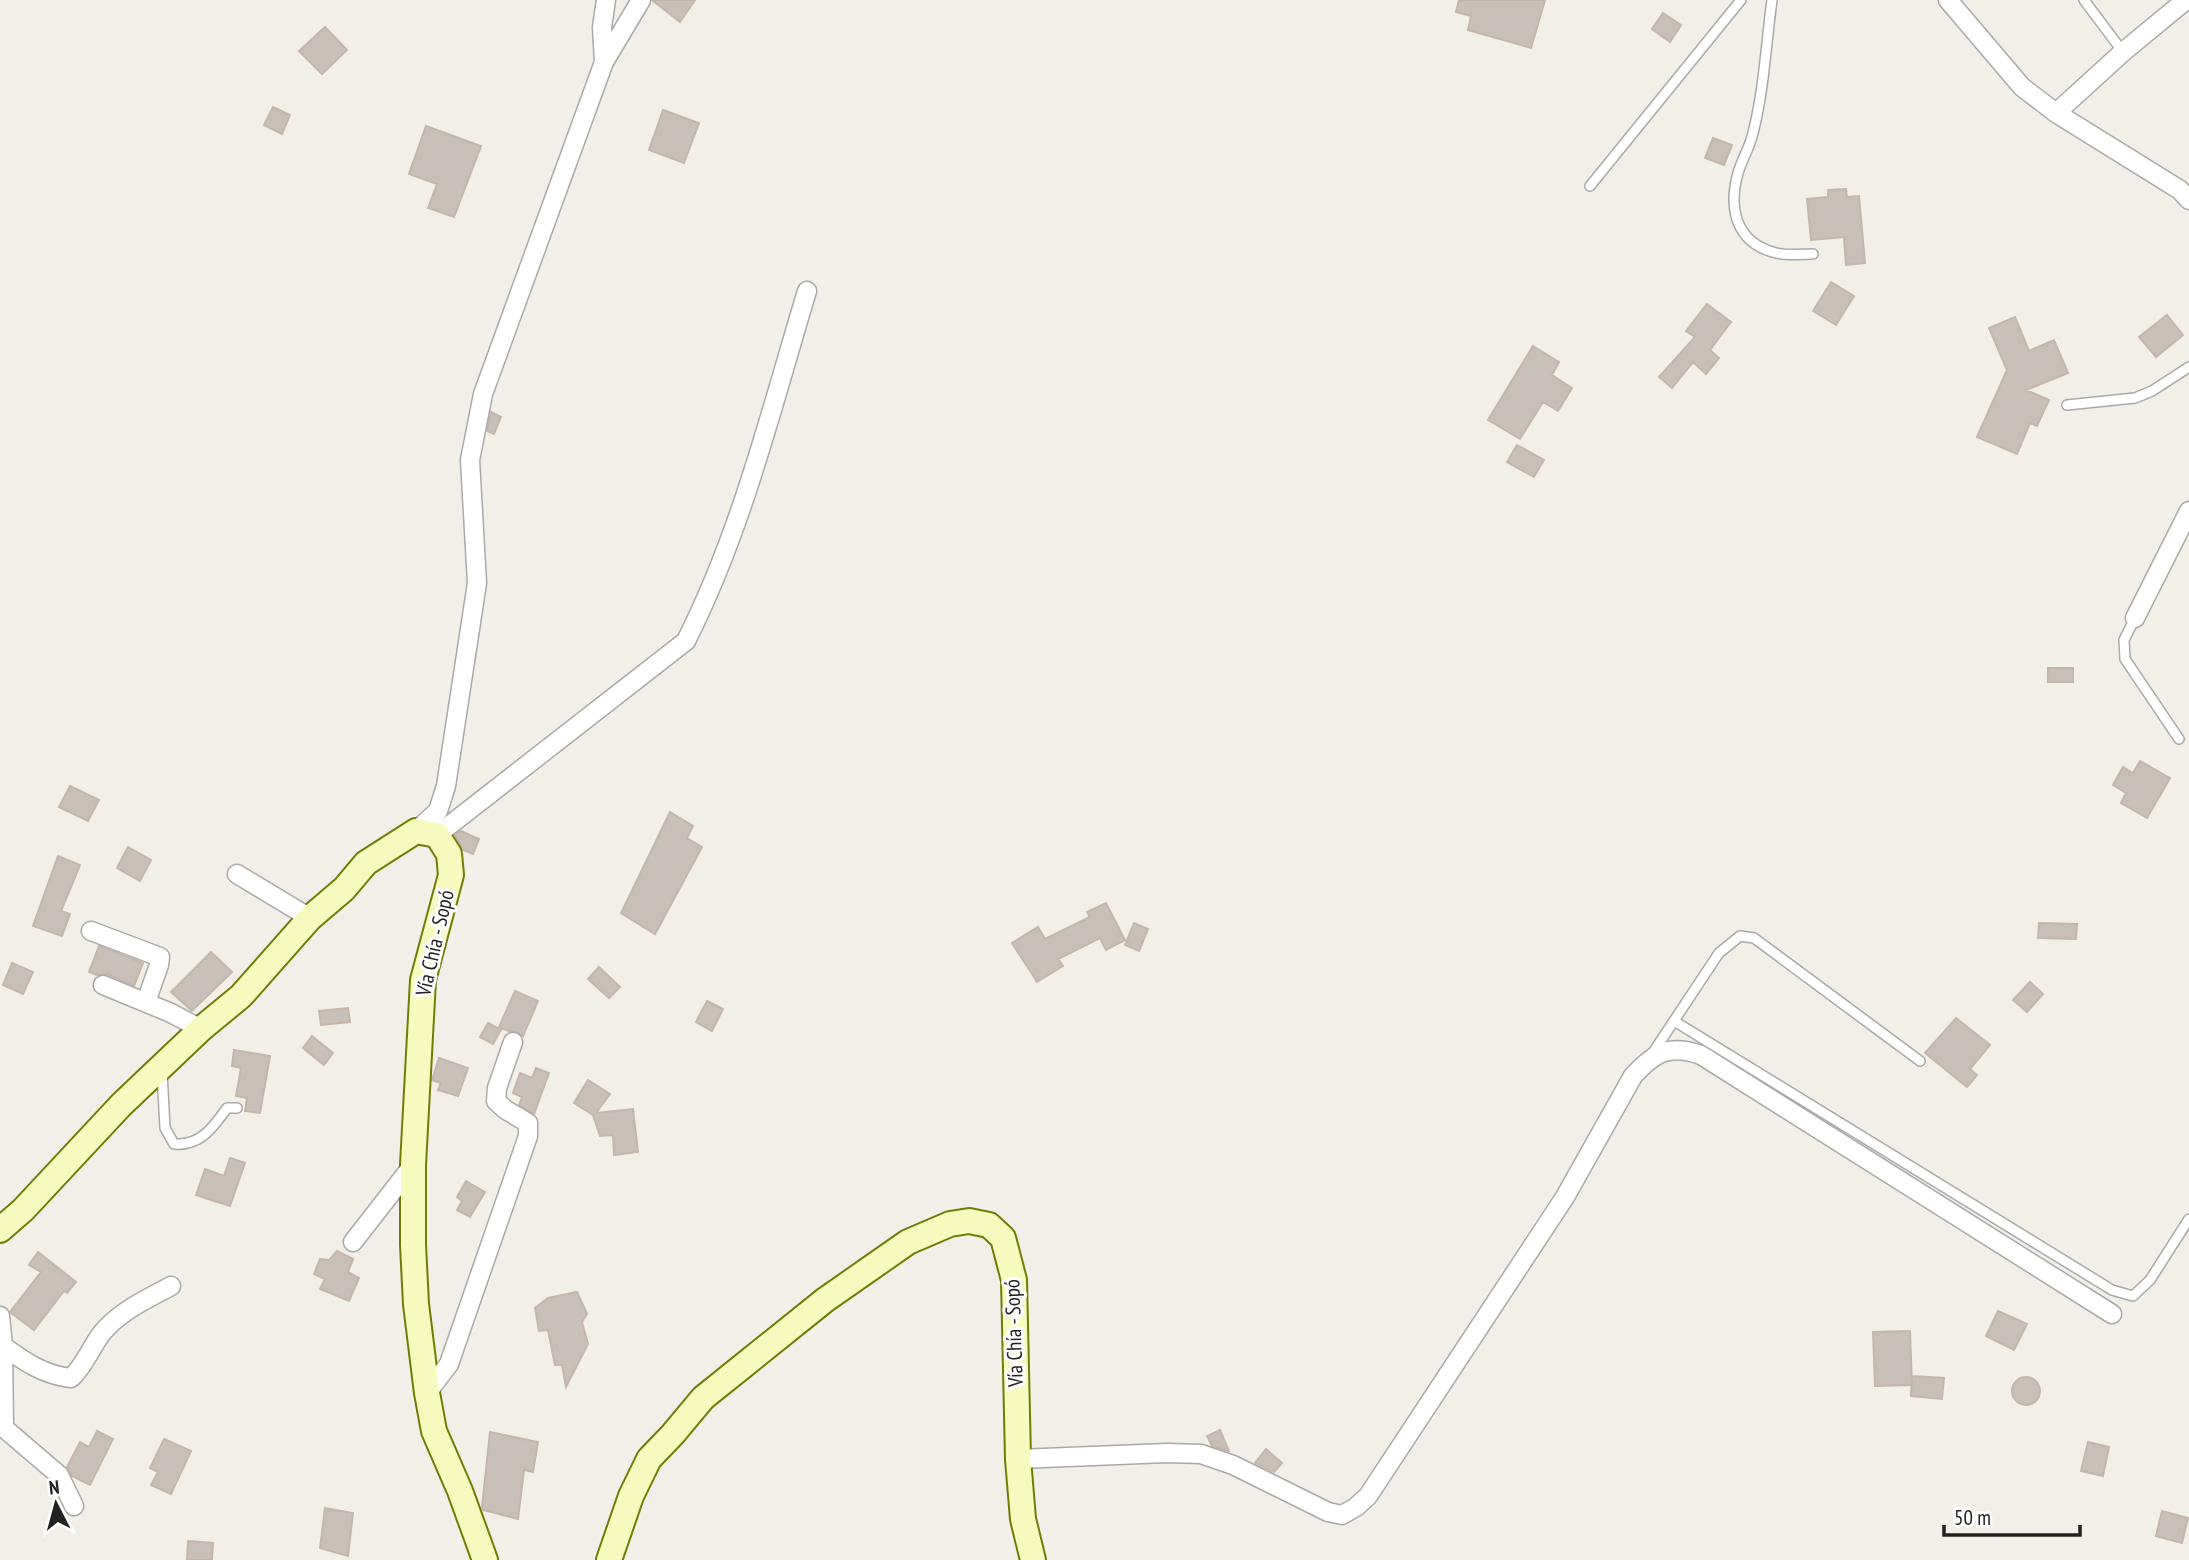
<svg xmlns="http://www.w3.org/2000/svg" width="2189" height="1560" font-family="'PT Sans Narrow',sans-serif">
  <rect width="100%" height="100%" fill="#f2efe9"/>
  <!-- building -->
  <path fill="#c7bfb8" stroke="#c4b6ab" stroke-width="2" d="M 652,0 L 695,0 L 680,22 Z
    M 1459,0 L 1545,0 L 1531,48 L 1468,30 L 1471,16 L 1456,12 Z
    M 1663,13 L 1681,25 L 1670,42 L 1652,29 Z
    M 325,27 L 347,50 L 322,74 L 299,51 Z
    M 273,107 L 290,115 L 282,134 L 264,125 Z
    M 663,110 L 699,123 L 684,163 L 649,150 Z
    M 426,126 L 481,146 L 454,217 L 428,208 L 437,184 L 409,174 Z
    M 1713,138 L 1732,145 L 1724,165 L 1705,158 Z
    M 1846,189 L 1847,197 L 1859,196 L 1865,263 L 1846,265 L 1844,237 L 1811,240 L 1807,199 L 1828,197 L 1828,190 Z
    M 1831,282 L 1854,296 L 1836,325 L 1813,311 Z
    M 1707,304 L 1731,322 L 1710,350 L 1719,358 L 1706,374 L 1693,362 L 1672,388 L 1659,377 L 1695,337 L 1686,331 Z
    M 2167,315 L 2183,335 L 2156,357 L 2139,337 Z
    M 2015,317 L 2029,351 L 2054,340 L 2068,373 L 2026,390 L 2049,400 L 2037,426 L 2030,423 L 2017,454 L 1977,437 L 2007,370 L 1989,328 Z
    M 1533,346 L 1559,362 L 1552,375 L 1572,388 L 1558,411 L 1543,402 L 1520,439 L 1488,420 Z
    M 491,412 L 501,417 L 494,434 L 487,431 Z
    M 1517,445 L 1544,460 L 1534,477 L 1507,462 Z
    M 2048,668 L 2073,668 L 2073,682 L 2048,682 Z
    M 2140,761 L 2170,778 L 2147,818 L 2121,803 L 2126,793 L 2113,785 L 2123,767 L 2133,773 Z
    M 70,786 L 99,800 L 88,821 L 59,807 Z
    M 670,812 L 693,826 L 687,838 L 702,847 L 655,934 L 621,913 Z
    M 461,831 L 479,839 L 473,854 L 463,850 L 455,835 Z
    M 128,847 L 151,860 L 140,881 L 117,868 Z
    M 58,856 L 80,865 L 61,911 L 70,914 L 62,936 L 33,926 Z
    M 1106,903 L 1125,940 L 1106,950 L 1100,938 L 1058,959 L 1063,966 L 1037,982 L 1012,943 L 1038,927 L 1045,939 L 1090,917 L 1087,912 Z
    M 1134,923 L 1148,929 L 1139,951 L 1125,945 Z
    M 2039,923 L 2077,924 L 2076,939 L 2038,938 Z
    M 99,946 L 143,963 L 134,986 L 107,974 L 97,975 L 89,972 Z
    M 211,952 L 232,972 L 192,1011 L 171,992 Z
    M 12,963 L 33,972 L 23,994 L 3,985 Z
    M 599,967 L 620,987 L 609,998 L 588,979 Z
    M 2030,982 L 2043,994 L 2027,1012 L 2013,1000 Z
    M 515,991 L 538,1001 L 523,1036 L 517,1032 L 509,1031 L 499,1027 Z
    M 707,1001 L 723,1009 L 712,1031 L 696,1022 Z
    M 348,1008 L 350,1022 L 321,1025 L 319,1011 Z
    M 1956,1018 L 1990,1045 L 1970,1069 L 1977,1075 L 1967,1087 L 1925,1053 Z
    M 488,1023 L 501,1030 L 493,1044 L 480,1037 Z
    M 312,1036 L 333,1053 L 324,1065 L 303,1048 Z
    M 234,1050 L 270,1056 L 260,1113 L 245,1111 L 247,1098 L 236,1096 L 241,1068 L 232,1066 Z
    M 439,1058 L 468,1068 L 458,1096 L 438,1090 L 441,1083 L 432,1080 Z
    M 536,1068 L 549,1073 L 534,1114 L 519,1105 L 522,1097 L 513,1093 L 520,1073 L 532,1078 Z
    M 588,1080 L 610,1094 L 596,1113 L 633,1109 L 638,1152 L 614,1155 L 613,1135 L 600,1136 L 593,1115 L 574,1103 Z
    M 230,1158 L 245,1163 L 230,1206 L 196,1195 L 205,1169 L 224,1176 Z
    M 466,1181 L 485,1192 L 470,1217 L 457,1210 L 462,1201 L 457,1197 Z
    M 337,1251 L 353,1259 L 348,1272 L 359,1278 L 349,1301 L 320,1289 L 325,1279 L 314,1274 L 320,1259 L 329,1260 Z
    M 38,1252 L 76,1282 L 67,1293 L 64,1291 L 34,1330 L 10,1312 L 41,1272 L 29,1265 Z
    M 577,1292 L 587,1314 L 582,1322 L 588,1344 L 566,1387 L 562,1365 L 555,1365 L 548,1330 L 539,1331 L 535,1308 L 548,1298 Z
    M 1998,1311 L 2027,1324 L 2014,1350 L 1986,1336 Z
    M 1910,1331 L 1912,1385 L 1875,1386 L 1873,1332 Z
    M 1912,1376 L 1944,1378 L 1942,1399 L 1911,1396 Z
    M2012 1391a14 14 0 1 1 28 0a14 14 0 1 1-28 0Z
    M 1220,1430 L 1229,1451 L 1228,1451 L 1212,1446 L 1207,1436 Z
    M 97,1431 L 113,1439 L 90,1485 L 72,1476 L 67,1467 L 80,1442 L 89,1447 Z
    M 490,1432 L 538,1442 L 533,1472 L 524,1470 L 518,1519 L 483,1510 L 482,1507 Z
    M 164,1439 L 191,1451 L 171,1494 L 151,1485 L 158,1472 L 150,1468 Z
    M 2088,1442 L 2109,1447 L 2103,1476 L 2081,1471 Z
    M 1266,1449 L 1282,1463 L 1274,1472 L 1255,1463 Z
    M 325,1508 L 353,1513 L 348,1556 L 320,1548 Z
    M 2162,1511 L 2188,1518 L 2182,1543 L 2156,1536 Z
    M 188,1541 L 213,1543 L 212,1560 L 187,1560 Z"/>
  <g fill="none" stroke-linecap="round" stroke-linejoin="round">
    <!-- lane casing -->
    <g stroke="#a9a9a9" stroke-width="12">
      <path id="lane" d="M 1772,0 C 1766,44 1764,90 1753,133 C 1750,147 1742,159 1738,173 C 1728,209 1736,243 1776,253 C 1787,256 1802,254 1813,254
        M 2084,0 L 2123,52
        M 1590,186 L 1741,0
        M 2067,405 L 2135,398 L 2152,391 L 2189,367
        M 2135,618 L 2124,640 L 2125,659 L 2179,739
        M 1674,1021 L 2112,1290 L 2133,1296 L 2150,1280 L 2189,1219
        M 1652,1054 L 1719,953 L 1740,936 L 1754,938 L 1920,1061
        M 162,1072 L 165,1128 L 174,1144 C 200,1146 213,1128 227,1108 L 237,1108"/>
    </g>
    <!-- street casing -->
    <g stroke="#a9a9a9" stroke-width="21">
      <path id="street" d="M 1948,0 L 2022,87 L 2056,113 L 2180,190 L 2189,200
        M 604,62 L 602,27 L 606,0
        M 2056,113 L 2123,52 L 2186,0
        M 2135,618 L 2189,511
        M 416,831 L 438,811 L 446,786 L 477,583 L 470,460 L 483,394 L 604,62 L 641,0
        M 437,835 L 686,641 C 742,530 771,410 807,291
        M 237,874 L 310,918
        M 91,931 L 160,957 L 159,965 L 146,1002
        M 103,985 L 171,1013 L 201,1029
        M 353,1242 L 413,1165
        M 0,1316 L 3,1346 L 4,1428 L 59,1475 L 74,1506
        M 3,1346 C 25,1362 44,1375 71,1378 C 85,1365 91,1347 102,1333 C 120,1311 147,1299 171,1286
        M 427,1393 L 449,1364 L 528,1136 L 528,1123 L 506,1110 L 496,1101 L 497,1088 L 513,1042
        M 1018,1459 L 1167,1453 L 1201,1454 L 1233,1465 L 1328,1512 L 1342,1515 L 1356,1507 L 1368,1496 L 1565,1197 L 1633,1076 C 1655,1052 1669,1044 1701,1055 L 2112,1314"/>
    </g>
    <!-- secondary casing -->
    <g stroke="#707d05" stroke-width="28">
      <path id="secondary" d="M 0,1230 L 23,1210 L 121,1105 L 201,1029 L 241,996 L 310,918 L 344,889 L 366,863 L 416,831 L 437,835 L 449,854 L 451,875 L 423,980 L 413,1165 L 413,1245 L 416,1304 L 427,1393 L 434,1431 L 460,1491 L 485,1560
        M 609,1560 L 631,1496 L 649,1459 L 673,1434 L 703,1398 L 825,1300 L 908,1242 L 950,1224 L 969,1221 L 989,1225 L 1003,1238 L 1014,1280 L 1018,1459 L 1023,1519 L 1033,1560"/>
    </g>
    <!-- lane -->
    <use href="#lane" stroke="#fff" stroke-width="9"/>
    <!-- street -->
    <use href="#street" stroke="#fff" stroke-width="18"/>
    <!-- secondary -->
    <use href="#secondary" stroke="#f7fabf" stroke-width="24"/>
  </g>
  <g text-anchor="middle" stroke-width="6" stroke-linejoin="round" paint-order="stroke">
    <!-- street labels -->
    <g font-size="21" fill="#222" stroke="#fff">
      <text transform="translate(435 943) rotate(-77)" y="7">Vía Chía - Sopó</text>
      <text transform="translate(1014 1333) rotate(-92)" y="7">Vía Chía - Sopó</text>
    </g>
  </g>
  <!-- north arrow -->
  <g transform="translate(56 1504) rotate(354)" stroke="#ffffff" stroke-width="5" paint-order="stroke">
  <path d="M0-5L12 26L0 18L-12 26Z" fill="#222222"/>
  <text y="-10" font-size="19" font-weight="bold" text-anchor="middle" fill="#222222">N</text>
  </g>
  <!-- scale -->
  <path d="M1944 1525v10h136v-10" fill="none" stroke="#222222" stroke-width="3.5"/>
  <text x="1954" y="1525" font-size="21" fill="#222222" stroke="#ffffff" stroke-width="5" paint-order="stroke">50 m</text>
</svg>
